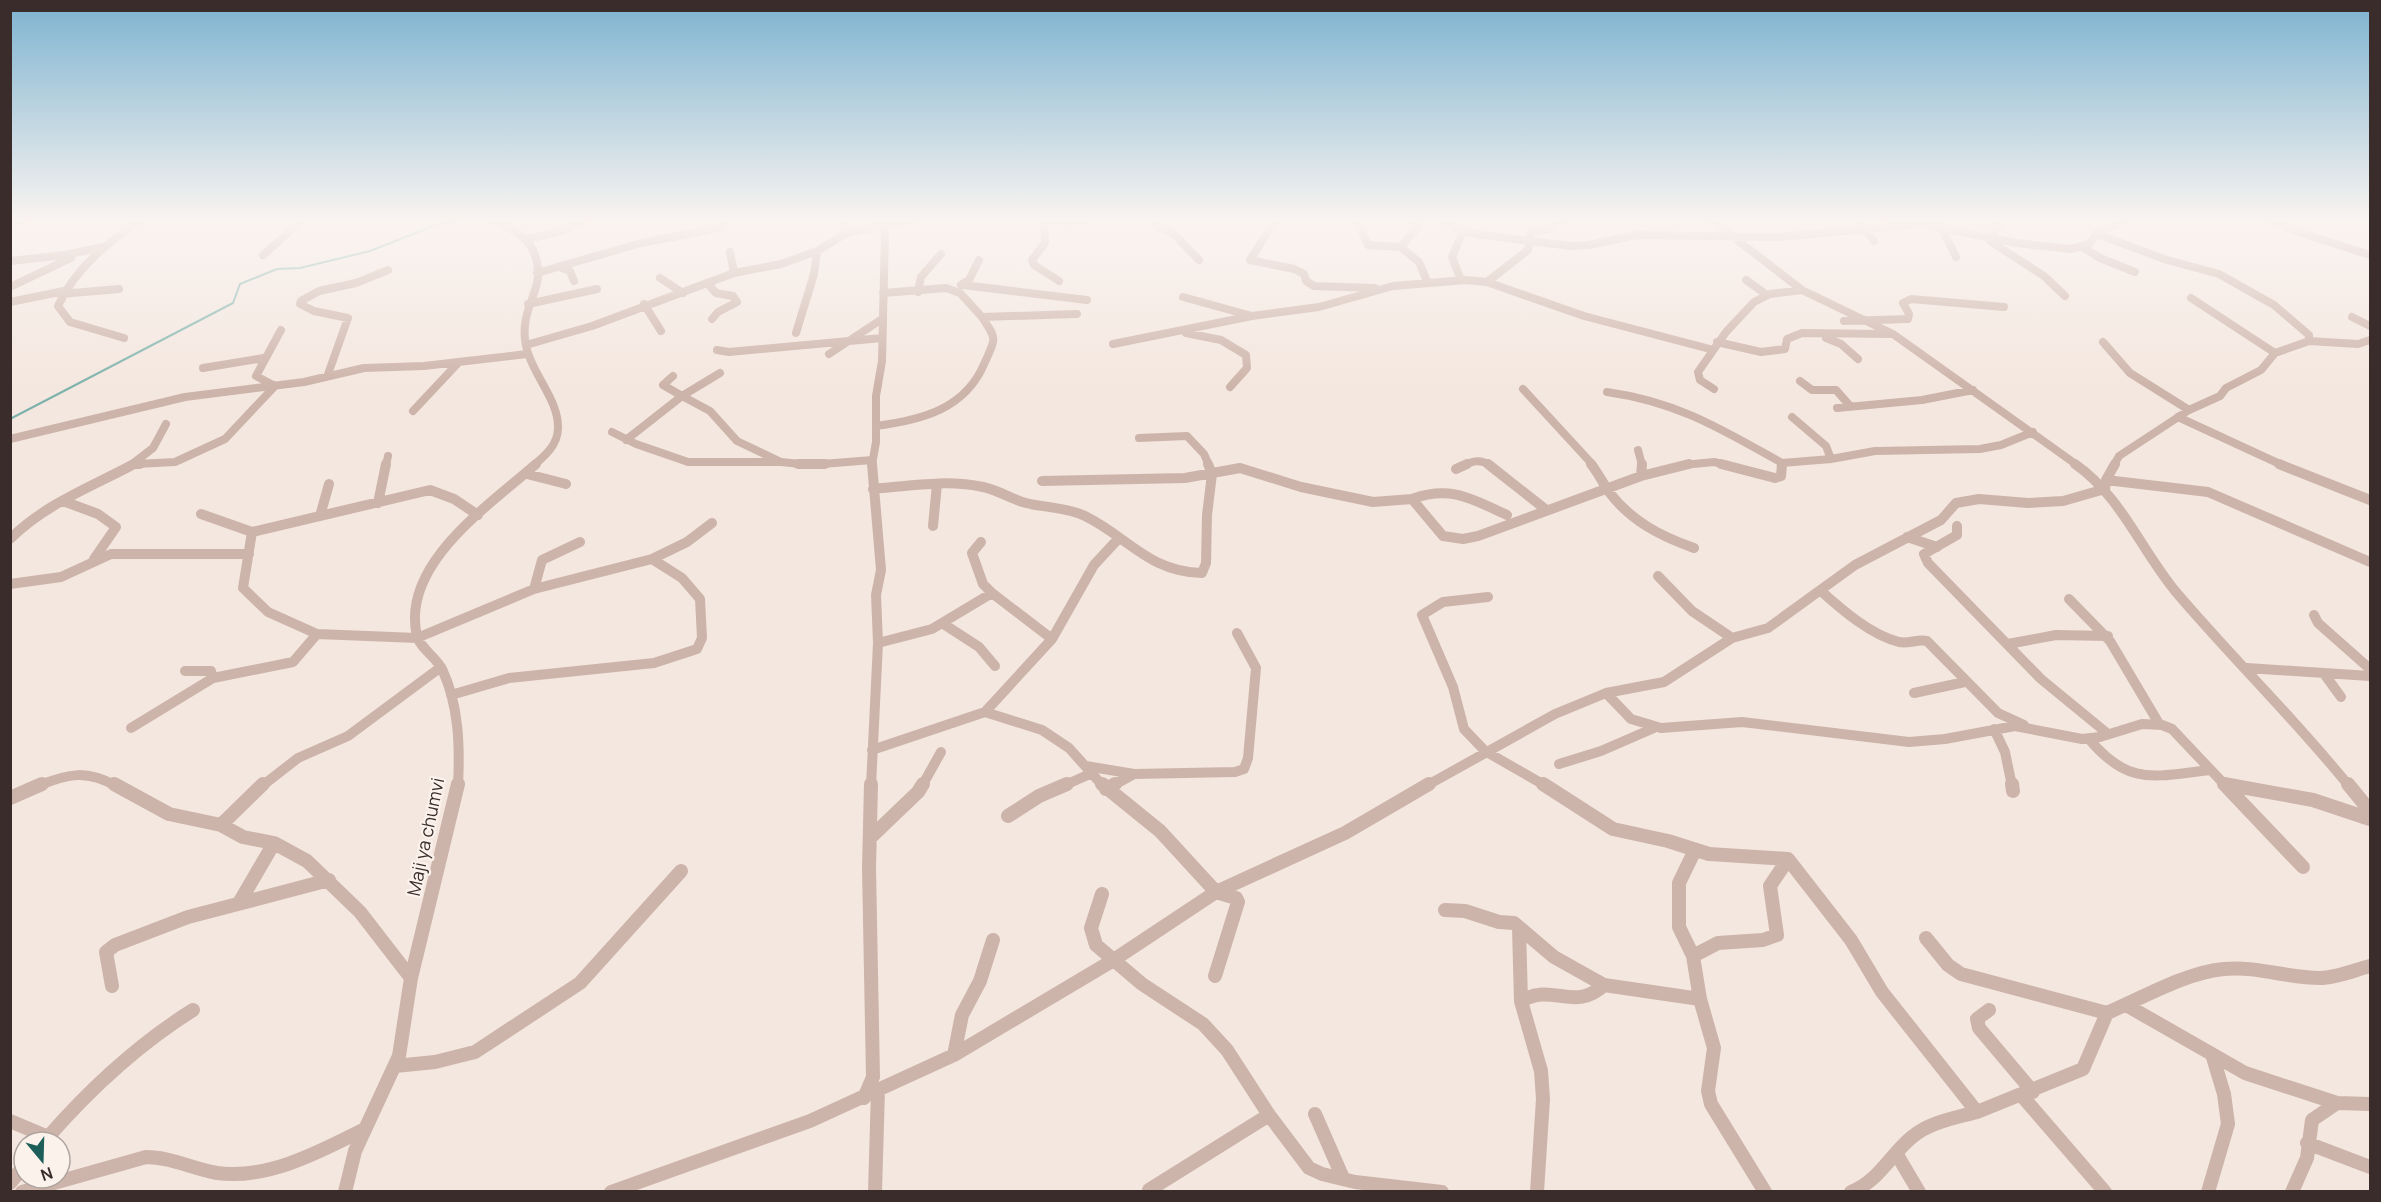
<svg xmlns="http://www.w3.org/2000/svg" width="2381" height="1202" font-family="Manrope,sans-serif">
  <rect width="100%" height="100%" fill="#f4e7df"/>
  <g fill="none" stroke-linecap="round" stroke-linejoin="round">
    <!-- stream -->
    <path stroke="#7db2ac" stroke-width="2" d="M 10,419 L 233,303 L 240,284 L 277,269 L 300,268 L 370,251 L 436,225 L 472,219"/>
    <!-- minor-far2 -->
    <path stroke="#cdb4aa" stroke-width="8" d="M 490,219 C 508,227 529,235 535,255 C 547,288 521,304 525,339 C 528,371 559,398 558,428 C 558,444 546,455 534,465
      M 847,219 L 844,228 L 847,233
      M 1047,219 L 1068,222 L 1091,219
      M 1048,219 L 1044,226 L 1045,243 L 1032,260 L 1034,265 L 1059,281
      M 1154,219 L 1157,227 L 1173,233 L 1199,260
      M 1276,219 L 1250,260 L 1294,269 L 1304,274 L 1306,281 L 1314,286 L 1375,288
      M 1356,219 L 1368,245 L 1402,247
      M 1407,219 L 1418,227 L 1402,245 L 1403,249 L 1419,262 L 1427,281
      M 1442,219 L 1457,229 L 1482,235 L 1571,246 L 1589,245 L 1636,235 L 1779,237 L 1921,224 L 2017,243 L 2071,249 L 2089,244 L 2098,232 L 2120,223 L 2122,219
      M 1710,219 L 1802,290 L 1893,334 L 2077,465
      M 1860,219 L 1861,225 L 1874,241
      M 2268,219 L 2295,231 L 2370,255
      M 10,221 L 33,219
      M 1941,227 L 1956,257
      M 2097,234 L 2167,260 L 2219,274 L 2274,305 L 2309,335 L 2309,341
      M 1990,237 L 1997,229 L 1999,219
      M 527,239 L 563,231 L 587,219
      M 1990,241 L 2044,276 L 2065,296
      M 2081,246 L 2100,258 L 2135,272
      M 730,252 L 734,273
      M 263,255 L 304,219
      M 10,261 L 65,255 L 103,247
      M 560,267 L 570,271 L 574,281
      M 537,273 L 641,243 L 724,227 L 726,219
      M 660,278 L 683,293
      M 1461,280 L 1452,257 L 1463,231
      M 1746,280 L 1767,295
      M 1487,282 L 1528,250 L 1531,232 L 1549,229 L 1563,219
      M 708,284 L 716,293 L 733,296 L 737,302 L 718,312 L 712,319
      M 961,285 L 969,280 L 979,260
      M 963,285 L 1087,300
      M 10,287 L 71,258
      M 918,292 L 921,277 L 941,254
      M 883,293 L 946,288 L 960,293 L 982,317 L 1077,314
      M 61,294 L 119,289
      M 1183,297 L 1252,316
      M 2191,298 L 2275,353
      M 10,302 L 64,291
      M 528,304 L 597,289
      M 644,304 L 661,331
      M 2352,317 L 2370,326
      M 1844,321 L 1908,319 L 1909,314 L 1903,303 L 1911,299 L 2004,307
      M 796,333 L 814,274 L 817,251 L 847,233 L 916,219
      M 1186,333 L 1221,340 L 1246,355 L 1247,368 L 1230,387
      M 124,338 L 70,322 L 58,306 C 75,268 108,243 141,219
      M 1826,338 L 1841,344 L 1858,359
      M 1717,342 L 1761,352 L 1785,349 L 1787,339 L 1802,333 L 1891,334
      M 2103,342 L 2130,373 L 2189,410
      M 1113,344 L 1252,316 L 1319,307 L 1393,286 L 1466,280 L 1487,282 L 1584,316 L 1710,349
      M 526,345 L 592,326 L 734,273 L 781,264 L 817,251
      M 717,350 L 729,352 L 882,338
      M 829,354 L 882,319
      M 203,368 L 264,358
      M 720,373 L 682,396 L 710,411 L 737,441 L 779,461
      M 327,377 L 348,318 L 314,311 L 300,304 L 301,301 L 319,291 L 356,283 L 388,270
      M 1800,381 L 1812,390 L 1836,390 L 1851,407
      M 1523,389 L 1593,465
      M 1714,389 L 1700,380 L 1698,372 L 1726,332 L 1754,302 L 1770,294 L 1802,290
      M 1607,392 C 1678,402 1721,429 1782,463
      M 1837,408 L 1922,400 L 1973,390
      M 413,411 L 459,362
      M 1792,417 L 1826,446 L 1831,459
      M 2178,417 L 2282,465
      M 876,426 C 922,420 966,409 985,362 C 997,336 996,339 982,317
      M 612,432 L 636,444 L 688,462 L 781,462 L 810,465 L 872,460
      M 1139,438 L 1187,436 L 1204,454 L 1209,465
      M 10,439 L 185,397 L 304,382 L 364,368 L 424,366 L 527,354
      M 626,440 L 682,396 L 663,385 L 673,376
      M 1638,450 L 1642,465
      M 136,464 L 175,462 L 225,439 L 275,386 L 256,376 L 281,330
      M 131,465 L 153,448 L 166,424
      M 386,465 L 388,456
      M 872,465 L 876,442 L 876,396 L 882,361 L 885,232 L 880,219
      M 1464,465 C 1473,461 1481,459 1489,465
      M 1683,465 L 1714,462 L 1727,465
      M 1782,465 L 1782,463 L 1831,459 L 1875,451 L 1980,449 L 2001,445 L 2033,432
      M 2114,465 L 2119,456 L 2189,410 L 2220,396 L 2226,388 L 2261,370 L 2275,353 L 2309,341 L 2358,344 L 2370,340"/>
    <!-- minor-far1 -->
    <path stroke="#cdb4aa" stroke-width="10" d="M 136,464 L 140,464
      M 798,464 L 825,464
      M 1488,464 L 1545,509
      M 1591,464 C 1598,473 1603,483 1609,492 C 1631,521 1660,536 1694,548
      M 1721,464 L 1775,478 L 1781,476 L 1782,464
      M 2075,464 C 2121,496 2141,550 2176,592 C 2232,658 2294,718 2349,786
      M 2279,464 L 2370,500
      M 1456,469 L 1467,464
      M 527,474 L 566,484
      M 1641,476 L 1642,464
      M 2106,480 L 2208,492 L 2370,562
      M 1042,481 L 1185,478 L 1240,468 L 1301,487 L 1373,502 L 1412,499 L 1443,536 L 1463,539 L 1478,536 L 1641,476 L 1689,464
      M 873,489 C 909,486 947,479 983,487 C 998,490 1011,499 1026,503 C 1046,508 1066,507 1085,516 C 1128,537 1149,572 1202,573 L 1206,563 L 1207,515 L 1212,474 L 1208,464
      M 1412,499 C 1451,485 1472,499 1507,515
      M 63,501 L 98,514 L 116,527 L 94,559
      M 378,503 L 386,464
      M 201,514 L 252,532 L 243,588 L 268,612 L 317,634 L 417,638 L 534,589 L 652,559 L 687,542 L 712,523
      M 320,516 L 329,484
      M 933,526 L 937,484
      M 1957,526 L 1957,535 L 1924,554 L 1928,563 L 2041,679 L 2108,734
      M 252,532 L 430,490 L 454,499 L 478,515
      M 1907,537 L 1937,547
      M 10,539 C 45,504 91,487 134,464
      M 1658,576 L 1692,611 L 1732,638
      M 10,584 L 61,577 L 111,554 L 249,554
      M 534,589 L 542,560 L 580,542
      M 1821,591 C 1842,610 1871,635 1899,642 C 1909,644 1917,639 1927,641 L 1998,713 L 2024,725
      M 1488,597 L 1443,602 L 1422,615 L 1453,687 L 1464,729 L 1485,751 L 1546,786
      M 2069,599 L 2110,641 L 2158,722
      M 2314,615 L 2318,623 L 2370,669
      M 942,623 L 979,647 L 995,666
      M 1052,639 L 1094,565 L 1119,538
      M 878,643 L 932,629 L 992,593 L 983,584 L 972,553 L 981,542
      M 2008,644 L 2056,635 L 2108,636
      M 2247,668 L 2370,676
      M 185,671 L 211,671 L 213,678
      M 2325,675 L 2341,697
      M 1606,693 L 1631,719 L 1661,728 L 1742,722 L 1909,742 L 1945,739 L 2015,726 L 2082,739 L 2100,737 L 2142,724 L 2162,725 L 2172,729 L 2226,786
      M 1914,693 L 1965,682
      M 451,695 L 509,678 L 654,663 L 697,649 L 702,638 L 700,599 L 682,578 L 652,559
      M 985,712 L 1042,730 L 1069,748 L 1103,786
      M 131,728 L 213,678 L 293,662 L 317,634
      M 1994,729 L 2005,752 L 2012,786
      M 2089,739 C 2129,787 2154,776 2210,770
      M 872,750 L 985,712 L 1052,639 L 992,593
      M 1559,764 L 1601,751 L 1654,728
      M 1086,766 L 1134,774 L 1235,772 L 1244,769 L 1248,758 L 1256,668 L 1237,633
      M 2224,784 L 2232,786
      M 38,786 C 69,773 87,770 116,786
      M 262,786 L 298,758 L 348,736 L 441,667
      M 458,786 C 460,746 459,705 442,669 C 436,657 420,648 417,636 C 400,564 490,505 536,464
      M 871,786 L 878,643 L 876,595 L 881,570 L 872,464
      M 922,786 L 941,752
      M 1063,786 L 1092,773
      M 1112,786 L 1134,774
      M 1426,786 L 1555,714 L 1606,693 L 1664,682 L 1732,638 L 1768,628 L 1855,565 L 1941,520 L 1956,503 L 1979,499 L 2028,503 L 2063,501 L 2105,489 L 2106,480 L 2115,464"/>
    <!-- minor -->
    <path stroke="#cdb4aa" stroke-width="14" d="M 114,784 L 169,814 L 221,825 L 243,837 L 274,843 L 307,861 L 360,912 L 411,978
      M 1102,784 L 1160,831 L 1216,892 L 1236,898 L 1238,902 L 1215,976
      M 1543,784 L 1613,829 L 1668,841 L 1709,854 L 1788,859 L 1851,940 L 1882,992 L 1977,1112 L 2083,1069 L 2107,1013 C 2142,998 2187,972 2224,969 C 2258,966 2287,978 2320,978 C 2336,978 2355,970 2370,966
      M 2012,784 L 2013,791
      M 2224,784 L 2303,867
      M 2224,784 L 2313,800 L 2370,819
      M 2348,784 L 2370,811
      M 1106,789 L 1115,784
      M 10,798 L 42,784
      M 1008,816 L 1039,796 L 1067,784
      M 221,825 L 263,784
      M 870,838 L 918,792 L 923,784
      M 1695,850 L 1679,883 L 1679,927 L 1693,956 L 1700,999 L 1714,1048 L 1708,1091 L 1711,1104 L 1765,1192
      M 1102,894 L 1091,928 L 1096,945 L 1142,984 L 1203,1024 L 1227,1050 L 1269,1115 L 1309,1168 L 1322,1174 L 1355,1182 L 1442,1192
      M 239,903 L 274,843
      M 1445,910 L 1465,911 L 1499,922 L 1514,923 L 1554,957 L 1604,985 L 1700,999
      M 1519,928 L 1521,1001 L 1541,1071 L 1543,1099 L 1537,1192
      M 1926,938 L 1948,965 L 1961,974 L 2107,1013
      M 1693,956 L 1718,943 L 1763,940 L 1777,935 L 1770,886 L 1788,859
      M 112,986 L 106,952 L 115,945 L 188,917 L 329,880
      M 1521,1001 C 1554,982 1573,1013 1604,985
      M 2126,1005 L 2245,1073 L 2337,1103
      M 1989,1010 L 1977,1019 L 1979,1028 L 2033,1092
      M 954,1055 L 962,1015 L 980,981 L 993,940
      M 395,1066 L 435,1062 L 475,1052 L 580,983 L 681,871
      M 2022,1096 L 2105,1192
      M 864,1098 L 873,1077 L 869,868 L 871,784
      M 1315,1114 L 1343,1178
      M 10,1121 L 48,1137 L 43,1142
      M 48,1137 C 91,1088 137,1045 193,1010
      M 2307,1143 L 2370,1167
      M 1896,1153 L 1919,1192
      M 10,1183 L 24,1166
      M 1149,1190 L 1269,1115
      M 22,1192 L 146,1157 C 171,1157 193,1169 217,1173 C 269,1180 321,1151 365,1129
      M 345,1192 L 355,1151 L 399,1056 L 411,978 L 458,784
      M 611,1192 L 810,1121 L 954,1055 L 1112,961 L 1216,892 L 1345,833 L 1429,784
      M 875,1192 L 878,1090
      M 1851,1192 C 1879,1181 1890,1155 1912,1137 C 1930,1122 1955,1118 1977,1112
      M 2208,1192 L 2228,1124 L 2224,1094 L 2212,1054
      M 2292,1192 L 2307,1158 L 2312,1120 L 2337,1103 L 2370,1104"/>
  </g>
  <!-- sky -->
  <linearGradient id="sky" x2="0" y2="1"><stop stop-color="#7db3d0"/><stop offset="0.57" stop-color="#faf4f1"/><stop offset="1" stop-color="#faf4f1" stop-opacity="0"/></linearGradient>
  <rect width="2381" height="387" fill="url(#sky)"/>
  <g text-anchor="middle" stroke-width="4.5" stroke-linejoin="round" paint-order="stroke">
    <!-- street labels -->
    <g font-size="18" fill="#3a2c2a" stroke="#fbf2ec">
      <text transform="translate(426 837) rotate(-78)" y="6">Maji ya chumvi</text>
    </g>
  </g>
  <!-- border -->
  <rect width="2381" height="1202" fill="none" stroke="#3a2c2a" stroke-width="24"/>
  <!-- north arrow -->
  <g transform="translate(42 1160) rotate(161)"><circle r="28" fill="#fbf2ec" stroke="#aea39e" stroke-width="1.5"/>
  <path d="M0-4.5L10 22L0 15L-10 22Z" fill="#1d5e58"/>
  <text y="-9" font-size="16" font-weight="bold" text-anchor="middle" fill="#3a2c2a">N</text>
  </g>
</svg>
